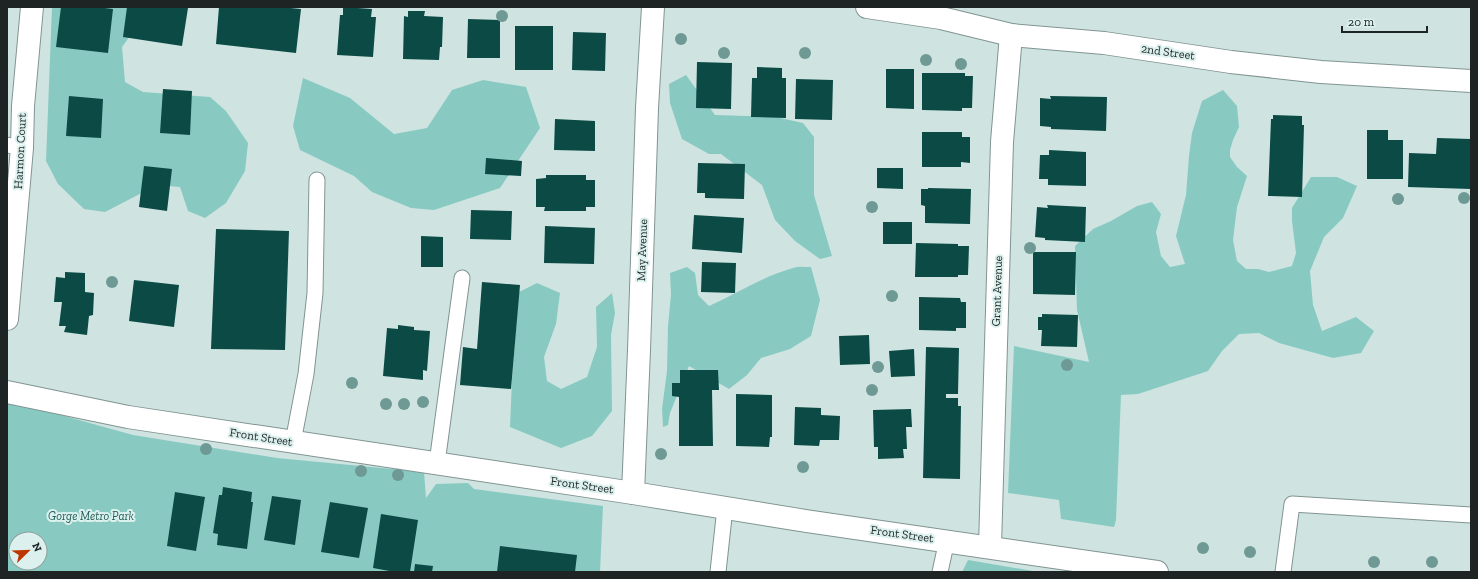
<svg xmlns="http://www.w3.org/2000/svg" width="1478" height="579" font-family="'Zilla Slab',serif">
  <rect width="100%" height="100%" fill="#cfe4e1"/>
  <!-- green -->
  <path fill="#88cac2" fill-rule="evenodd" d="M 52,7 L 151,7 L 122,47 L 125,82 L 143,92 L 210,97 L 226,111 L 248,143 L 245,171 L 226,203 L 205,218 L 188,211 L 180,187 L 157,185 L 105,212 L 84,209 L 58,184 L 46,161 Z
    M 686,75 L 715,115 L 776,117 L 803,123 L 814,137 L 814,195 L 832,256 L 820,259 L 795,241 L 775,220 L 762,185 L 721,154 L 709,154 L 682,139 L 670,103 L 669,84 Z
    M 303,78 L 350,98 L 394,134 L 427,128 L 452,90 L 483,80 L 526,87 L 540,128 L 500,188 L 434,210 L 411,208 L 372,192 L 354,176 L 300,150 L 293,126 Z
    M 1223,90 L 1237,106 L 1239,127 L 1233,140 L 1230,150 L 1230,157 L 1237,167 L 1247,176 L 1237,207 L 1233,240 L 1237,261 L 1246,269 L 1258,269 L 1269,272 L 1292,266 L 1296,253 L 1292,221 L 1292,208 L 1311,177 L 1337,177 L 1357,186 L 1343,218 L 1324,237 L 1310,271 L 1313,305 L 1322,331 L 1356,317 L 1374,331 L 1361,353 L 1333,358 L 1279,343 L 1259,333 L 1239,334 L 1222,351 L 1208,371 L 1138,394 L 1121,395 L 1116,520 L 1114,527 L 1061,519 L 1059,500 L 1008,493 L 1014,346 L 1089,362 L 1077,310 L 1075,246 L 1093,229 L 1111,221 L 1137,206 L 1152,202 L 1161,214 L 1156,232 L 1161,256 L 1170,267 L 1185,264 L 1176,236 L 1186,195 L 1189,156 L 1192,133 L 1202,101 Z
    M 687,267 L 695,273 L 698,295 L 709,306 C 737,294 763,276 793,268 C 798,266 805,267 811,267 L 820,300 L 811,336 L 790,349 L 761,358 L 747,375 L 729,389 L 689,366 L 670,413 L 668,425 L 663,427 L 662,409 L 667,371 L 668,326 L 671,294 L 670,273 Z
    M 537,283 L 560,293 L 556,324 L 544,357 L 547,381 L 561,389 L 587,377 L 597,347 L 596,307 L 612,293 L 615,313 L 611,335 L 612,411 L 592,436 L 561,448 L 510,427 L 512,379 L 519,292 Z
    M 7,400 L 133,435 L 277,458 L 424,472 L 426,498 L 436,484 L 468,483 L 474,489 L 603,506 L 600,572 L 7,572 ZM 16,539 L 40,539 L 40,563 L 16,563 Z
    M 968,560 L 1039,572 L 962,572 Z"/>
  <!-- building -->
  <path fill="#0b4a45" d="M 61,7 L 96,7 L 113,9 L 108,53 L 56,47 Z
    M 127,7 L 188,8 L 182,46 L 123,37 Z
    M 219,7 L 280,7 L 301,9 L 296,53 L 216,44 Z
    M 343,7 L 372,9 L 371,17 L 376,17 L 373,57 L 337,55 L 340,15 L 343,15 Z
    M 408,11 L 425,11 L 424,16 L 443,17 L 442,47 L 440,47 L 439,60 L 403,59 L 404,16 L 408,17 Z
    M 468,19 L 500,20 L 500,58 L 467,58 Z
    M 515,26 L 553,26 L 553,70 L 515,70 Z
    M 573,32 L 606,33 L 605,71 L 572,70 Z
    M 697,62 L 732,63 L 731,109 L 696,108 Z
    M 757,67 L 782,68 L 782,78 L 786,78 L 786,118 L 751,117 L 752,78 L 757,78 Z
    M 886,69 L 914,69 L 914,109 L 886,108 Z
    M 922,73 L 965,73 L 965,76 L 973,76 L 972,108 L 962,108 L 962,111 L 922,110 Z
    M 796,79 L 833,80 L 832,120 L 795,119 Z
    M 163,89 L 192,91 L 190,135 L 160,133 Z
    M 69,96 L 103,99 L 101,138 L 66,136 Z
    M 1050,96 L 1107,97 L 1106,131 L 1051,129 L 1051,127 L 1040,126 L 1040,98 L 1051,99 Z
    M 1273,115 L 1302,116 L 1302,125 L 1304,125 L 1302,197 L 1268,196 L 1271,119 L 1273,119 Z
    M 555,119 L 595,121 L 595,151 L 554,150 Z
    M 1367,130 L 1388,130 L 1388,140 L 1403,140 L 1403,179 L 1367,179 Z
    M 922,132 L 962,132 L 962,137 L 970,137 L 970,163 L 961,162 L 961,167 L 922,167 Z
    M 1437,138 L 1471,139 L 1471,189 L 1408,187 L 1409,153 L 1436,154 Z
    M 1049,150 L 1086,152 L 1086,186 L 1048,185 L 1048,179 L 1039,179 L 1040,155 L 1049,155 Z
    M 486,158 L 522,161 L 521,176 L 485,174 Z
    M 698,163 L 745,164 L 744,199 L 705,198 L 705,193 L 697,193 Z
    M 144,166 L 172,169 L 167,211 L 139,207 Z
    M 877,168 L 903,168 L 903,189 L 877,188 Z
    M 546,175 L 586,175 L 586,180 L 595,180 L 595,207 L 586,207 L 586,211 L 544,211 L 545,207 L 536,207 L 536,179 L 546,178 Z
    M 928,188 L 971,189 L 970,224 L 925,223 L 925,206 L 921,205 L 921,189 L 928,189 Z
    M 1047,205 L 1086,207 L 1085,242 L 1045,240 L 1045,238 L 1035,237 L 1037,207 L 1048,208 Z
    M 471,210 L 512,211 L 511,240 L 470,239 Z
    M 694,215 L 744,218 L 742,253 L 692,249 Z
    M 883,222 L 912,222 L 912,244 L 883,244 Z
    M 545,226 L 595,228 L 594,264 L 544,263 Z
    M 216,229 L 289,231 L 285,350 L 211,349 Z
    M 421,236 L 443,237 L 443,267 L 421,267 Z
    M 916,243 L 958,244 L 958,246 L 969,246 L 968,275 L 958,275 L 958,277 L 915,277 Z
    M 1033,252 L 1076,252 L 1075,295 L 1033,294 Z
    M 702,262 L 736,263 L 735,293 L 701,292 Z
    M 65,272 L 85,273 L 85,292 L 94,293 L 93,315 L 89,316 L 87,335 L 64,332 L 66,326 L 59,326 L 62,302 L 54,302 L 56,277 L 65,278 Z
    M 134,280 L 179,285 L 174,327 L 129,321 Z
    M 482,282 L 520,285 L 511,389 L 460,385 L 463,347 L 477,349 Z
    M 919,297 L 960,298 L 961,302 L 966,302 L 966,328 L 956,328 L 956,331 L 919,330 Z
    M 1042,314 L 1078,315 L 1077,347 L 1041,346 L 1042,330 L 1038,330 L 1038,317 L 1042,317 Z
    M 398,325 L 414,327 L 414,330 L 430,331 L 427,371 L 423,370 L 423,380 L 383,376 L 387,328 L 398,329 Z
    M 869,335 L 870,364 L 840,365 L 839,336 Z
    M 926,347 L 959,348 L 958,394 L 946,394 L 946,398 L 958,398 L 958,406 L 961,406 L 960,479 L 923,478 Z
    M 914,349 L 915,376 L 891,377 L 889,351 Z
    M 680,370 L 718,370 L 719,390 L 712,390 L 713,446 L 679,446 L 679,397 L 672,396 L 672,383 L 680,383 Z
    M 736,394 L 772,395 L 772,437 L 770,437 L 769,447 L 736,446 Z
    M 795,407 L 821,408 L 821,415 L 840,416 L 839,440 L 820,440 L 819,446 L 794,445 Z
    M 911,409 L 912,427 L 906,427 L 907,449 L 903,449 L 904,458 L 878,459 L 878,447 L 874,447 L 873,410 Z
    M 223,487 L 252,492 L 251,502 L 253,502 L 247,549 L 217,545 L 218,534 L 213,533 L 219,495 L 222,495 Z
    M 175,492 L 205,497 L 196,551 L 167,546 Z
    M 272,496 L 301,500 L 295,545 L 264,540 Z
    M 330,502 L 368,508 L 359,558 L 321,552 Z
    M 381,514 L 418,520 L 410,572 L 395,572 L 373,568 Z
    M 500,546 L 577,555 L 575,572 L 497,572 Z
    M 415,564 L 433,566 L 432,572 L 414,572 Z"/>
  <g fill="none" stroke-linecap="round" stroke-linejoin="round">
    <!-- lane casing -->
    <g stroke="#819492" stroke-width="17">
      <path id="lane" d="M 7,145 L 22,148
        M 293,442 L 306,374 L 315,293 L 317,180
        M 437,463 L 462,278
        M 718,572 L 725,508
        M 940,572 L 947,540
        M 1283,572 L 1292,504 L 1471,515"/>
    </g>
    <!-- street casing -->
    <g stroke="#819492" stroke-width="24">
      <path id="street" d="M 7,319 L 22,148 L 23,106 L 32,7
        M 633,493 L 639,350 L 647,108 L 653,7
        M 990,546 L 1002,142 L 1011,35"/>
    </g>
    <!-- secondary casing -->
    <g stroke="#819492" stroke-width="24">
      <path id="secondary" d="M 867,7 L 941,18 L 1011,35 L 1104,43 L 1231,62 L 1321,72 L 1471,81
        M 7,392 L 128,417 L 633,493 L 806,521 L 1157,572"/>
    </g>
    <!-- lane -->
    <use href="#lane" stroke="#fff" stroke-width="15"/>
    <!-- street -->
    <use href="#street" stroke="#fff" stroke-width="22"/>
    <!-- secondary -->
    <use href="#secondary" stroke="#fff" stroke-width="22"/>
  </g>
  <!-- trees -->
  <g fill="#6e9995">
    <circle cx="502" cy="16" r="6"/>
    <circle cx="681" cy="39" r="6"/>
    <circle cx="724" cy="53" r="6"/>
    <circle cx="805" cy="53" r="6"/>
    <circle cx="926" cy="60" r="6"/>
    <circle cx="961" cy="64" r="6"/>
    <circle cx="1464" cy="198" r="6"/>
    <circle cx="1398" cy="199" r="6"/>
    <circle cx="872" cy="207" r="6"/>
    <circle cx="1030" cy="248" r="6"/>
    <circle cx="112" cy="282" r="6"/>
    <circle cx="892" cy="296" r="6"/>
    <circle cx="1067" cy="365" r="6"/>
    <circle cx="878" cy="367" r="6"/>
    <circle cx="352" cy="383" r="6"/>
    <circle cx="872" cy="390" r="6"/>
    <circle cx="423" cy="402" r="6"/>
    <circle cx="386" cy="404" r="6"/>
    <circle cx="404" cy="404" r="6"/>
    <circle cx="206" cy="449" r="6"/>
    <circle cx="661" cy="454" r="6"/>
    <circle cx="803" cy="467" r="6"/>
    <circle cx="361" cy="471" r="6"/>
    <circle cx="398" cy="475" r="6"/>
    <circle cx="1203" cy="548" r="6"/>
    <circle cx="1250" cy="552" r="6"/>
    <circle cx="1374" cy="562" r="6"/>
    <circle cx="1432" cy="562" r="6"/>
  </g>
  <g text-anchor="middle" stroke-width="4" stroke-linejoin="round" paint-order="stroke">
    <!-- street labels -->
    <g font-size="12" fill="#1d2423" stroke="#dcf1ee">
      <text transform="translate(1168 52) rotate(8)" y="4">2nd Street</text>
      <text transform="translate(20 151) rotate(-87)" y="4">Harmon Court</text>
      <text transform="translate(642 250) rotate(-88)" y="4">May Avenue</text>
      <text transform="translate(997 291) rotate(-88)" y="4">Grant Avenue</text>
      <text transform="translate(261 437) rotate(9)" y="4">Front Street</text>
      <text transform="translate(582 485) rotate(8)" y="4">Front Street</text>
      <text transform="translate(902 534) rotate(8)" y="4">Front Street</text>
    </g>
    <!-- park labels -->
    <g font-size="12" font-style="italic" fill="#1e5c57" stroke="#dcf1ee">
      <text x="91" y="520">Gorge Metro Park</text>
    </g>
  </g>
  <!-- border -->
  <rect width="1478" height="579" fill="none" stroke="#1d2423" stroke-width="16"/>
  <!-- north arrow -->
  <g transform="translate(28 551) rotate(67)"><circle r="19" fill="#dcf1ee" stroke="#909f9d"/>
  <path d="M0-3L7 15L0 10L-7 15Z" fill="#bd3500"/>
  <text y="-6" font-size="11" font-weight="bold" text-anchor="middle" fill="#1d2423">N</text>
  </g>
  <!-- scale -->
  <path d="M1342 26v6h85v-6" fill="none" stroke="#1d2423" stroke-width="2"/>
  <text x="1348" y="26" font-size="12" fill="#1d2423" stroke="#dcf1ee" stroke-width="3" paint-order="stroke">20 m</text>
</svg>
